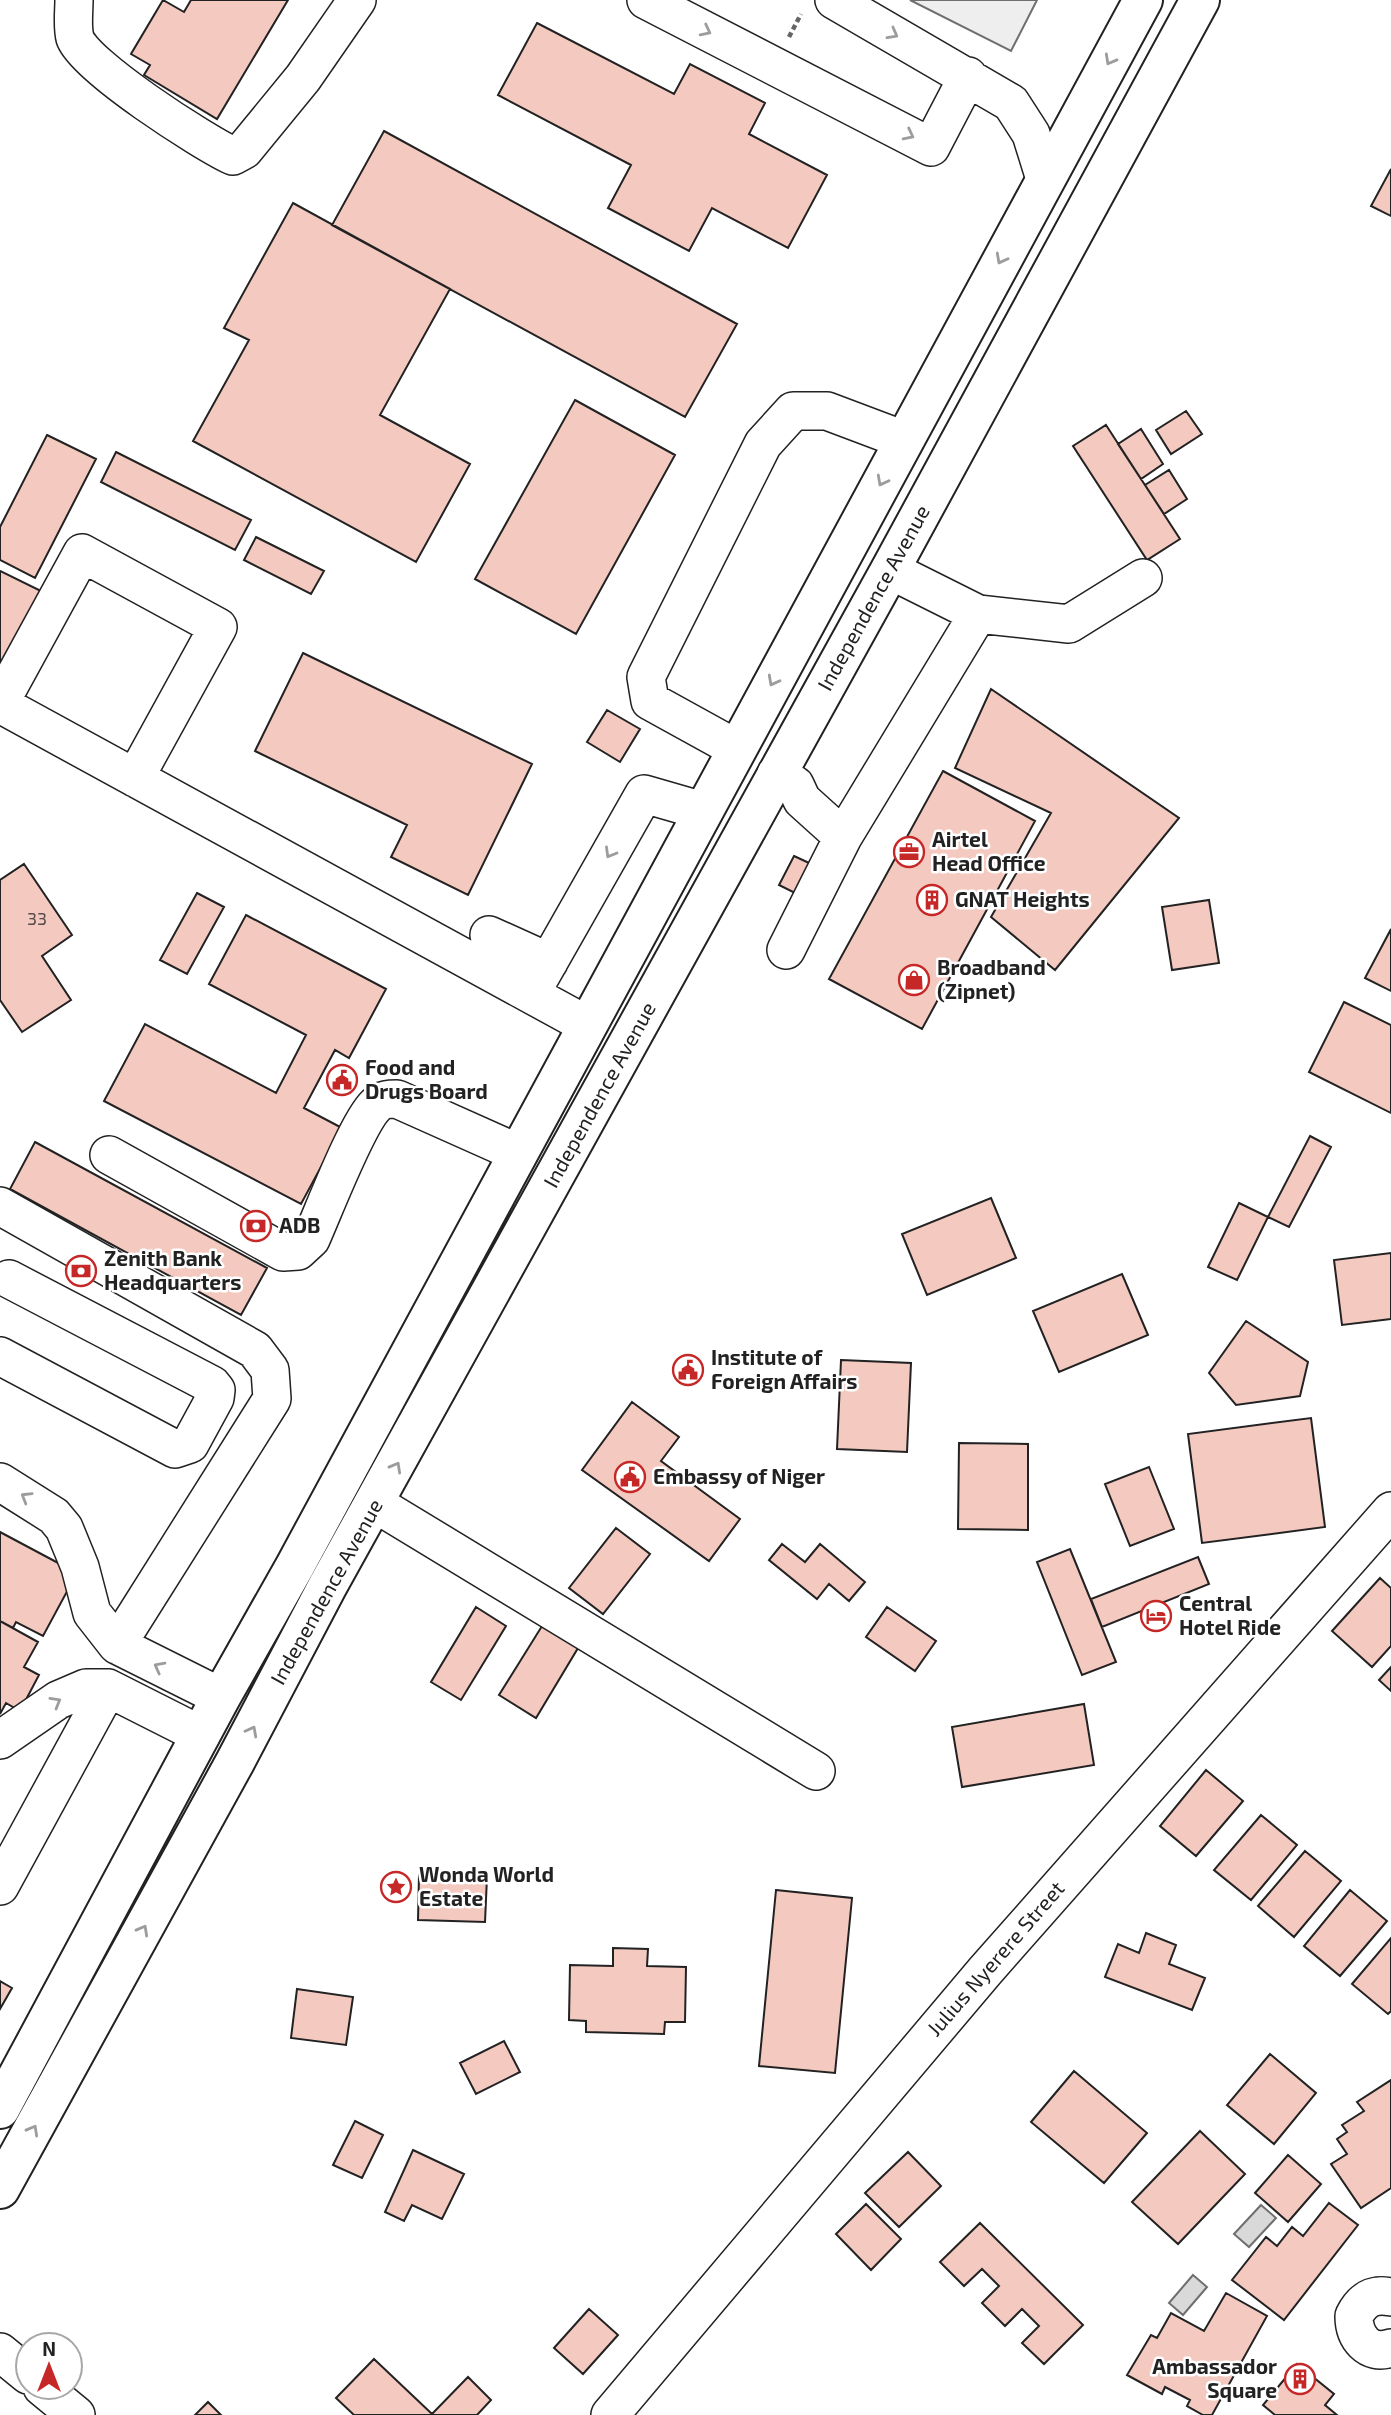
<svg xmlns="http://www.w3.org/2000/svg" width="1391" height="2415" font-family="'Exo 2',sans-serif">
  <rect width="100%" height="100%" fill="#fff"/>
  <!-- green -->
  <path fill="#eee" stroke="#6f6f6f" stroke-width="2" d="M 910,0 L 1037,0 L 1011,51 Z"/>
  <!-- water -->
  <path fill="#d9d9d9" stroke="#6f6f6f" stroke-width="2" d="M 1261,2205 L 1276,2218 L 1249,2247 L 1234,2234 Z
    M 1193,2275 L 1207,2287 L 1183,2315 L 1169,2303 Z"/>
  <!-- building -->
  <path fill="#f3c9c0" stroke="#222" stroke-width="2" d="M 163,0 L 184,12 L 191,0 L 288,0 L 217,119 L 144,75 L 150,65 L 131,54 Z
    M 537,23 L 674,94 L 690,64 L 765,103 L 749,134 L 827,175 L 788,248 L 712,208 L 689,251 L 608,208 L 631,165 L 498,95 Z
    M 384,131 L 737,324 L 685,417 L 332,225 Z
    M 1391,169 L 1391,216 L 1371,206 Z
    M 293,203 L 450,289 L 380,415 L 470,464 L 416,562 L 193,441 L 249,340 L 224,328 Z
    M 575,400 L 675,455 L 576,634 L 475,579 Z
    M 1186,411 L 1202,434 L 1171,454 L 1156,430 Z
    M 1106,425 L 1180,539 L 1147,560 L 1073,446 Z
    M 1141,429 L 1163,464 L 1141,479 L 1118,444 Z
    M 47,435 L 96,459 L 35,578 L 0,560 L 0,527 Z
    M 116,452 L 251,520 L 235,550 L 101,482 Z
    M 1169,470 L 1187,499 L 1164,514 L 1145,485 Z
    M 256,537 L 324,571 L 311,594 L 244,560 Z
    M 0,571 L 43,592 L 0,676 Z
    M 303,653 L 532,764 L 468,895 L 391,857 L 407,825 L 255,751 Z
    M 991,689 L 1179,818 L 1055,970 L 991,917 L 1051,813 L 955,768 Z
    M 607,710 L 640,729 L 620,762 L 587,742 Z
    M 943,771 L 1035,821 L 922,1029 L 829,979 Z
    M 794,856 L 820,868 L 805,898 L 779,885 Z
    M 24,864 L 72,935 L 42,956 L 71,1000 L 22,1032 L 0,1000 L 0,880 Z
    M 197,893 L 224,907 L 187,974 L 160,960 Z
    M 1209,900 L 1219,963 L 1172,970 L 1162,907 Z
    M 246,915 L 386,989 L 349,1058 L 335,1050 L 304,1108 L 342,1128 L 301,1204 L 104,1101 L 145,1024 L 276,1093 L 306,1035 L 209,984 Z
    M 1391,929 L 1391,991 L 1365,978 Z
    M 1344,1002 L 1391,1025 L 1391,1113 L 1309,1072 Z
    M 1310,1136 L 1331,1147 L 1289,1227 L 1268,1217 Z
    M 35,1142 L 267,1268 L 241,1315 L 10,1189 Z
    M 991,1198 L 1016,1258 L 927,1295 L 902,1234 Z
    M 1239,1203 L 1268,1217 L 1237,1280 L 1208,1267 Z
    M 1391,1253 L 1391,1319 L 1342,1325 L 1334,1260 Z
    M 1122,1274 L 1148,1335 L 1059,1372 L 1033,1311 Z
    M 1246,1321 L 1308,1362 L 1300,1396 L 1236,1405 L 1209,1373 Z
    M 841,1360 L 911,1363 L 907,1452 L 837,1449 Z
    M 632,1402 L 679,1437 L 661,1461 L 740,1519 L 709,1561 L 582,1470 Z
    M 1311,1418 L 1325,1527 L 1202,1543 L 1188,1434 Z
    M 959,1443 L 1028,1444 L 1028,1530 L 958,1529 Z
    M 1149,1467 L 1174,1529 L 1130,1546 L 1105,1484 Z
    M 616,1528 L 650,1554 L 603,1614 L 569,1588 Z
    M 0,1532 L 77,1573 L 43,1636 L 16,1622 L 13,1628 L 0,1621 Z
    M 782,1544 L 805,1562 L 820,1544 L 865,1582 L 849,1601 L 829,1584 L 817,1599 L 769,1560 Z
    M 1070,1549 L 1116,1662 L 1082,1675 L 1037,1562 Z
    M 1198,1557 L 1209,1584 L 1102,1627 L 1091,1599 Z
    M 1380,1578 L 1391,1588 L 1391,1646 L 1372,1667 L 1332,1631 Z
    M 476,1607 L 506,1626 L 461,1700 L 431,1682 Z
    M 887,1607 L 936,1641 L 915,1671 L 866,1637 Z
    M 0,1621 L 38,1642 L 24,1667 L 39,1675 L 20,1711 L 6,1703 L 0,1714 Z
    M 542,1626 L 578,1648 L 536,1718 L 499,1695 Z
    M 1391,1667 L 1391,1691 L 1379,1680 Z
    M 1084,1704 L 1094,1765 L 962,1787 L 952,1727 Z
    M 1206,1770 L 1243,1801 L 1196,1856 L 1160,1826 Z
    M 1261,1815 L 1297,1845 L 1251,1900 L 1214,1870 Z
    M 1305,1851 L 1341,1881 L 1294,1937 L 1258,1906 Z
    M 419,1875 L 487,1877 L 485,1922 L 418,1920 Z
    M 776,1890 L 852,1898 L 835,2073 L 759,2066 Z
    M 1350,1890 L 1387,1921 L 1340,1976 L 1304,1946 Z
    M 1146,1933 L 1176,1945 L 1169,1964 L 1205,1978 L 1192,2010 L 1105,1977 L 1118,1944 L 1139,1953 Z
    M 1391,1938 L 1391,2011 L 1388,2014 L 1352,1984 Z
    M 613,1948 L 648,1949 L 647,1966 L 686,1967 L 685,2022 L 665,2022 L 664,2034 L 586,2032 L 586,2021 L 569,2020 L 570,1965 L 613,1966 Z
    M 0,1981 L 12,1988 L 0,2009 Z
    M 297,1989 L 353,1997 L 346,2045 L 291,2038 Z
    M 504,2041 L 520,2072 L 476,2094 L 460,2063 Z
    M 1270,2054 L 1316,2093 L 1274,2144 L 1227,2105 Z
    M 1074,2071 L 1147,2133 L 1104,2183 L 1031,2122 Z
    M 1391,2080 L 1391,2188 L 1361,2208 L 1331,2164 L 1347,2154 L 1337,2139 L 1347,2132 L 1342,2125 L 1364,2111 L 1357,2102 Z
    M 355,2121 L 383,2135 L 362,2178 L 333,2165 Z
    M 1200,2131 L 1245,2174 L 1178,2244 L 1132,2202 Z
    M 413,2150 L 464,2174 L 442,2219 L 412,2205 L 404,2221 L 385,2212 Z
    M 908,2152 L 941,2186 L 899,2227 L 865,2193 Z
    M 1288,2155 L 1321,2184 L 1288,2222 L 1255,2193 Z
    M 1329,2203 L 1358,2225 L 1284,2320 L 1232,2280 L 1266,2237 L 1277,2246 L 1292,2227 L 1303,2236 Z
    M 866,2204 L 901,2239 L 871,2270 L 836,2234 Z
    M 980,2223 L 1083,2325 L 1044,2364 L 1022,2343 L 1039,2326 L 1022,2309 L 1005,2326 L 982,2303 L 999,2286 L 982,2269 L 964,2286 L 940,2262 Z
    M 1226,2293 L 1267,2316 L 1212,2415 L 1203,2415 L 1187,2406 L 1190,2400 L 1165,2387 L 1162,2394 L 1127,2375 L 1151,2335 L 1157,2338 L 1171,2313 L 1204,2331 Z
    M 589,2309 L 618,2335 L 583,2374 L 554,2348 Z
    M 374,2359 L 432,2414 L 468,2377 L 491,2400 L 477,2415 L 354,2415 L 336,2398 Z
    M 1297,2364 L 1334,2394 L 1325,2405 L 1337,2415 L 1275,2415 L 1263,2405 Z
    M 208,2402 L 221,2415 L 195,2415 Z"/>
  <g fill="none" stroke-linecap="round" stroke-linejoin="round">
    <!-- minor casing -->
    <g stroke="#222" stroke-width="40">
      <path id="minor" d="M 74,0 C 74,11 72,27 75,38 C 83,65 204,143 233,156 L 244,150 L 303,78 L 357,0
        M 646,0 L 931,147 L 968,76
        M 834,0 L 1011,103 L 1031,134 L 1045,179
        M 890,570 L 978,614 L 1069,624 L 1143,578
        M 0,703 L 82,553 L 218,627 L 135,778
        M 0,704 L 587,1025
        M 737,749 L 650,701 L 646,677 L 763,444 L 793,411 L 827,411 L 904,440
        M 776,774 L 795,785 L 802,800 L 843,837 L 978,614
        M 489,935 L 549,962
        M 786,950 L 843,837
        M 531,993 L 644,794 L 703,811
        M 109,1155 L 283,1252 L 298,1251 L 311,1239 C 324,1210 357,1123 376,1105 C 382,1099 390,1099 397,1099 L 518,1153
        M 0,1206 L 255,1350 L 270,1370 L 272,1399 L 117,1645
        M 0,1356 L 175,1449 L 190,1444 L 215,1398 L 216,1390 L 212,1385 L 9,1279
        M 0,1482 L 54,1516 L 64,1528 L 80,1567 L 92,1613 L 117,1645 L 221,1697
        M 376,1504 L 816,1771
        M 0,1740 L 58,1700 L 86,1688 L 108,1688 L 201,1735
        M 0,1886 L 108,1688
        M 1391,2297 C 1373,2293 1362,2300 1354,2316 C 1354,2337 1368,2356 1391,2348
        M 0,2352 L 28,2375
        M 42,2387 L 76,2415
        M 610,2415 L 985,1971 L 1391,1511"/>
    </g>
    <!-- major casing -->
    <g stroke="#222" stroke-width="42">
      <path id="major" d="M 0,2109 L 221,1697 L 295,1566 L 1143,0
        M 0,2189 L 235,1762 L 327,1587 L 890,570 L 1200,0"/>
    </g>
    <!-- path -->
    <path stroke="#646464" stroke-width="4.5" stroke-dasharray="5 3.5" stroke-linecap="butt" d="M 789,37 L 801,14"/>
    <!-- minor -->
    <use href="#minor" stroke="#fff" stroke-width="37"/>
    <!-- major -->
    <use href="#major" stroke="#fff" stroke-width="38"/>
  </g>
  <!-- one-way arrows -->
  <defs><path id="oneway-chevron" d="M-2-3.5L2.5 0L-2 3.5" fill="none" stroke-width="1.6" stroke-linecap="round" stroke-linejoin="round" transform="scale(1.75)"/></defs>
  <g stroke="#9c9c9c">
    <use href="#oneway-chevron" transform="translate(706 31) rotate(27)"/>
    <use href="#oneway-chevron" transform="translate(893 34) rotate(29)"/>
    <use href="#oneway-chevron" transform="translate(1110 60) rotate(119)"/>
    <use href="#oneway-chevron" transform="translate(909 135) rotate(27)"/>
    <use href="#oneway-chevron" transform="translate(1001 259) rotate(118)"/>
    <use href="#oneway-chevron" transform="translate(882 481) rotate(118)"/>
    <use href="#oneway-chevron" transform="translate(773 681) rotate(118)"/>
    <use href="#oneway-chevron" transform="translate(610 853) rotate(120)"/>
    <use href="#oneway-chevron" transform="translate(396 1467) rotate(-61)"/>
    <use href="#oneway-chevron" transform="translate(26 1497) rotate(-149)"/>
    <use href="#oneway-chevron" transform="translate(159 1667) rotate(-152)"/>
    <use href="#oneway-chevron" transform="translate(56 1702) rotate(-30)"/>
    <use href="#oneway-chevron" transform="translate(252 1731) rotate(-62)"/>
    <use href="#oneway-chevron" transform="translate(143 1930) rotate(-61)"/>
    <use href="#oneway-chevron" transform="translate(33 2130) rotate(-61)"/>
  </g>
  <!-- icons -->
  <defs>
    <g id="office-ring" transform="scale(1.575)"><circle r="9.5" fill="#fff" stroke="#c62828" stroke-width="1.5"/><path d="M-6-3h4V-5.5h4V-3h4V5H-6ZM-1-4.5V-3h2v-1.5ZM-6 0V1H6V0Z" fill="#c62828"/></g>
    <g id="building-ring" transform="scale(1.575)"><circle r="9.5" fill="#fff" stroke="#c62828" stroke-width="1.5"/><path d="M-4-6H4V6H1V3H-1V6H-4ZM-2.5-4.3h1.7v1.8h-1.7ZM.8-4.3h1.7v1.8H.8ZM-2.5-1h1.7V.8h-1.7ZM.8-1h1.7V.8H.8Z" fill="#c62828"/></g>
    <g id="shop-ring" transform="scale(1.575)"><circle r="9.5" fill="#fff" stroke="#c62828" stroke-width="1.5"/><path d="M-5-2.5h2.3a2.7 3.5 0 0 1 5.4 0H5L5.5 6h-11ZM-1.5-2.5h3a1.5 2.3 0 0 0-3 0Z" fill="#c62828"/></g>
    <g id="civic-ring" transform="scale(1.575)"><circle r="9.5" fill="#fff" stroke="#c62828" stroke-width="1.5"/><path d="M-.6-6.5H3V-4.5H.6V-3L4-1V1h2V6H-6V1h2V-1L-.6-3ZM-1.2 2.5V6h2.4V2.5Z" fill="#c62828"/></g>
    <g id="bank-ring" transform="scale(1.575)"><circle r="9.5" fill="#fff" stroke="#c62828" stroke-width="1.5"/><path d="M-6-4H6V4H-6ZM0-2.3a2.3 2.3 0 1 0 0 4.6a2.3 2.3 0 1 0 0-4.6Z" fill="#c62828"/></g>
    <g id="hotel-ring" transform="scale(1.575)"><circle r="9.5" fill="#fff" stroke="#c62828" stroke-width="1.5"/><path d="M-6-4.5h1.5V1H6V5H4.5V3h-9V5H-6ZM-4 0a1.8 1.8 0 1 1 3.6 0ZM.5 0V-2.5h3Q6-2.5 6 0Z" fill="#c62828"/></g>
    <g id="sight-ring" transform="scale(1.575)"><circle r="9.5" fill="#fff" stroke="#c62828" stroke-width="1.5"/><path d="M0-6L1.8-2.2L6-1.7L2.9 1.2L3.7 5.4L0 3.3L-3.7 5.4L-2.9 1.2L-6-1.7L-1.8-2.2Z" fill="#c62828"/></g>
  </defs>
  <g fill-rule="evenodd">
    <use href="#office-ring" x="909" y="852"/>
    <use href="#building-ring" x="932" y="900"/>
    <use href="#shop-ring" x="914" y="980"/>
    <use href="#civic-ring" x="342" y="1080"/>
    <use href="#bank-ring" x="256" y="1226"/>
    <use href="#bank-ring" x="81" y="1271"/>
    <use href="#civic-ring" x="688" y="1370"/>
    <use href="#civic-ring" x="630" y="1477"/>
    <use href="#hotel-ring" x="1156" y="1616"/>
    <use href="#sight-ring" x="396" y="1887"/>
    <use href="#building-ring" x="1300" y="2379"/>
  </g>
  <g text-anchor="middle" stroke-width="5" stroke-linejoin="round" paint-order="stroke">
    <!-- number labels -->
    <g font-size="18" fill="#564c4a">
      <text x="37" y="925">33</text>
    </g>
    <!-- street labels -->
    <g font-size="21" fill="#222" stroke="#fff">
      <text transform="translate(874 598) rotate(-61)" y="7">Independence Avenue</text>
      <text transform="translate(600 1095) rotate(-61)" y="7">Independence Avenue</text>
      <text transform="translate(327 1592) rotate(-61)" y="7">Independence Avenue</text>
      <text transform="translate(996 1959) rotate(-49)" y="7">Julius Nyerere Street</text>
    </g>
    <!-- poi labels -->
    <g font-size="21" font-weight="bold" fill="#222" stroke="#fff" text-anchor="start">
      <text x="932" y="847">Airtel<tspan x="932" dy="24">Head Office</tspan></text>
      <text x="955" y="907">GNAT Heights</text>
      <text x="937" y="975">Broadband<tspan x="937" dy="24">(Zipnet)</tspan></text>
      <text x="365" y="1075">Food and<tspan x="365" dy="24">Drugs Board</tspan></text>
      <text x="279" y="1233">ADB</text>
      <text x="104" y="1266">Zenith Bank<tspan x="104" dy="24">Headquarters</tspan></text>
      <text x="711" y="1365">Institute of<tspan x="711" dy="24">Foreign Affairs</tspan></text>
      <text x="653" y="1484">Embassy of Niger</text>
      <text x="1179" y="1611">Central<tspan x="1179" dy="24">Hotel Ride</tspan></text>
      <text x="419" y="1882">Wonda World<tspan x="419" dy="24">Estate</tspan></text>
      <text x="1277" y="2374" text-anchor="end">Ambassador<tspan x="1277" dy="24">Square</tspan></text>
    </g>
  </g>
  <!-- north arrow -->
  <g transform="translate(49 2366)"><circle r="33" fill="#ffffff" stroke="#a7a7a7" stroke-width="2"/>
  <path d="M0-5L12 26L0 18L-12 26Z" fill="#c62828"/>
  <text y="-10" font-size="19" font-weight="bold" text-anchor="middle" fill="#222222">N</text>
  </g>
</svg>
